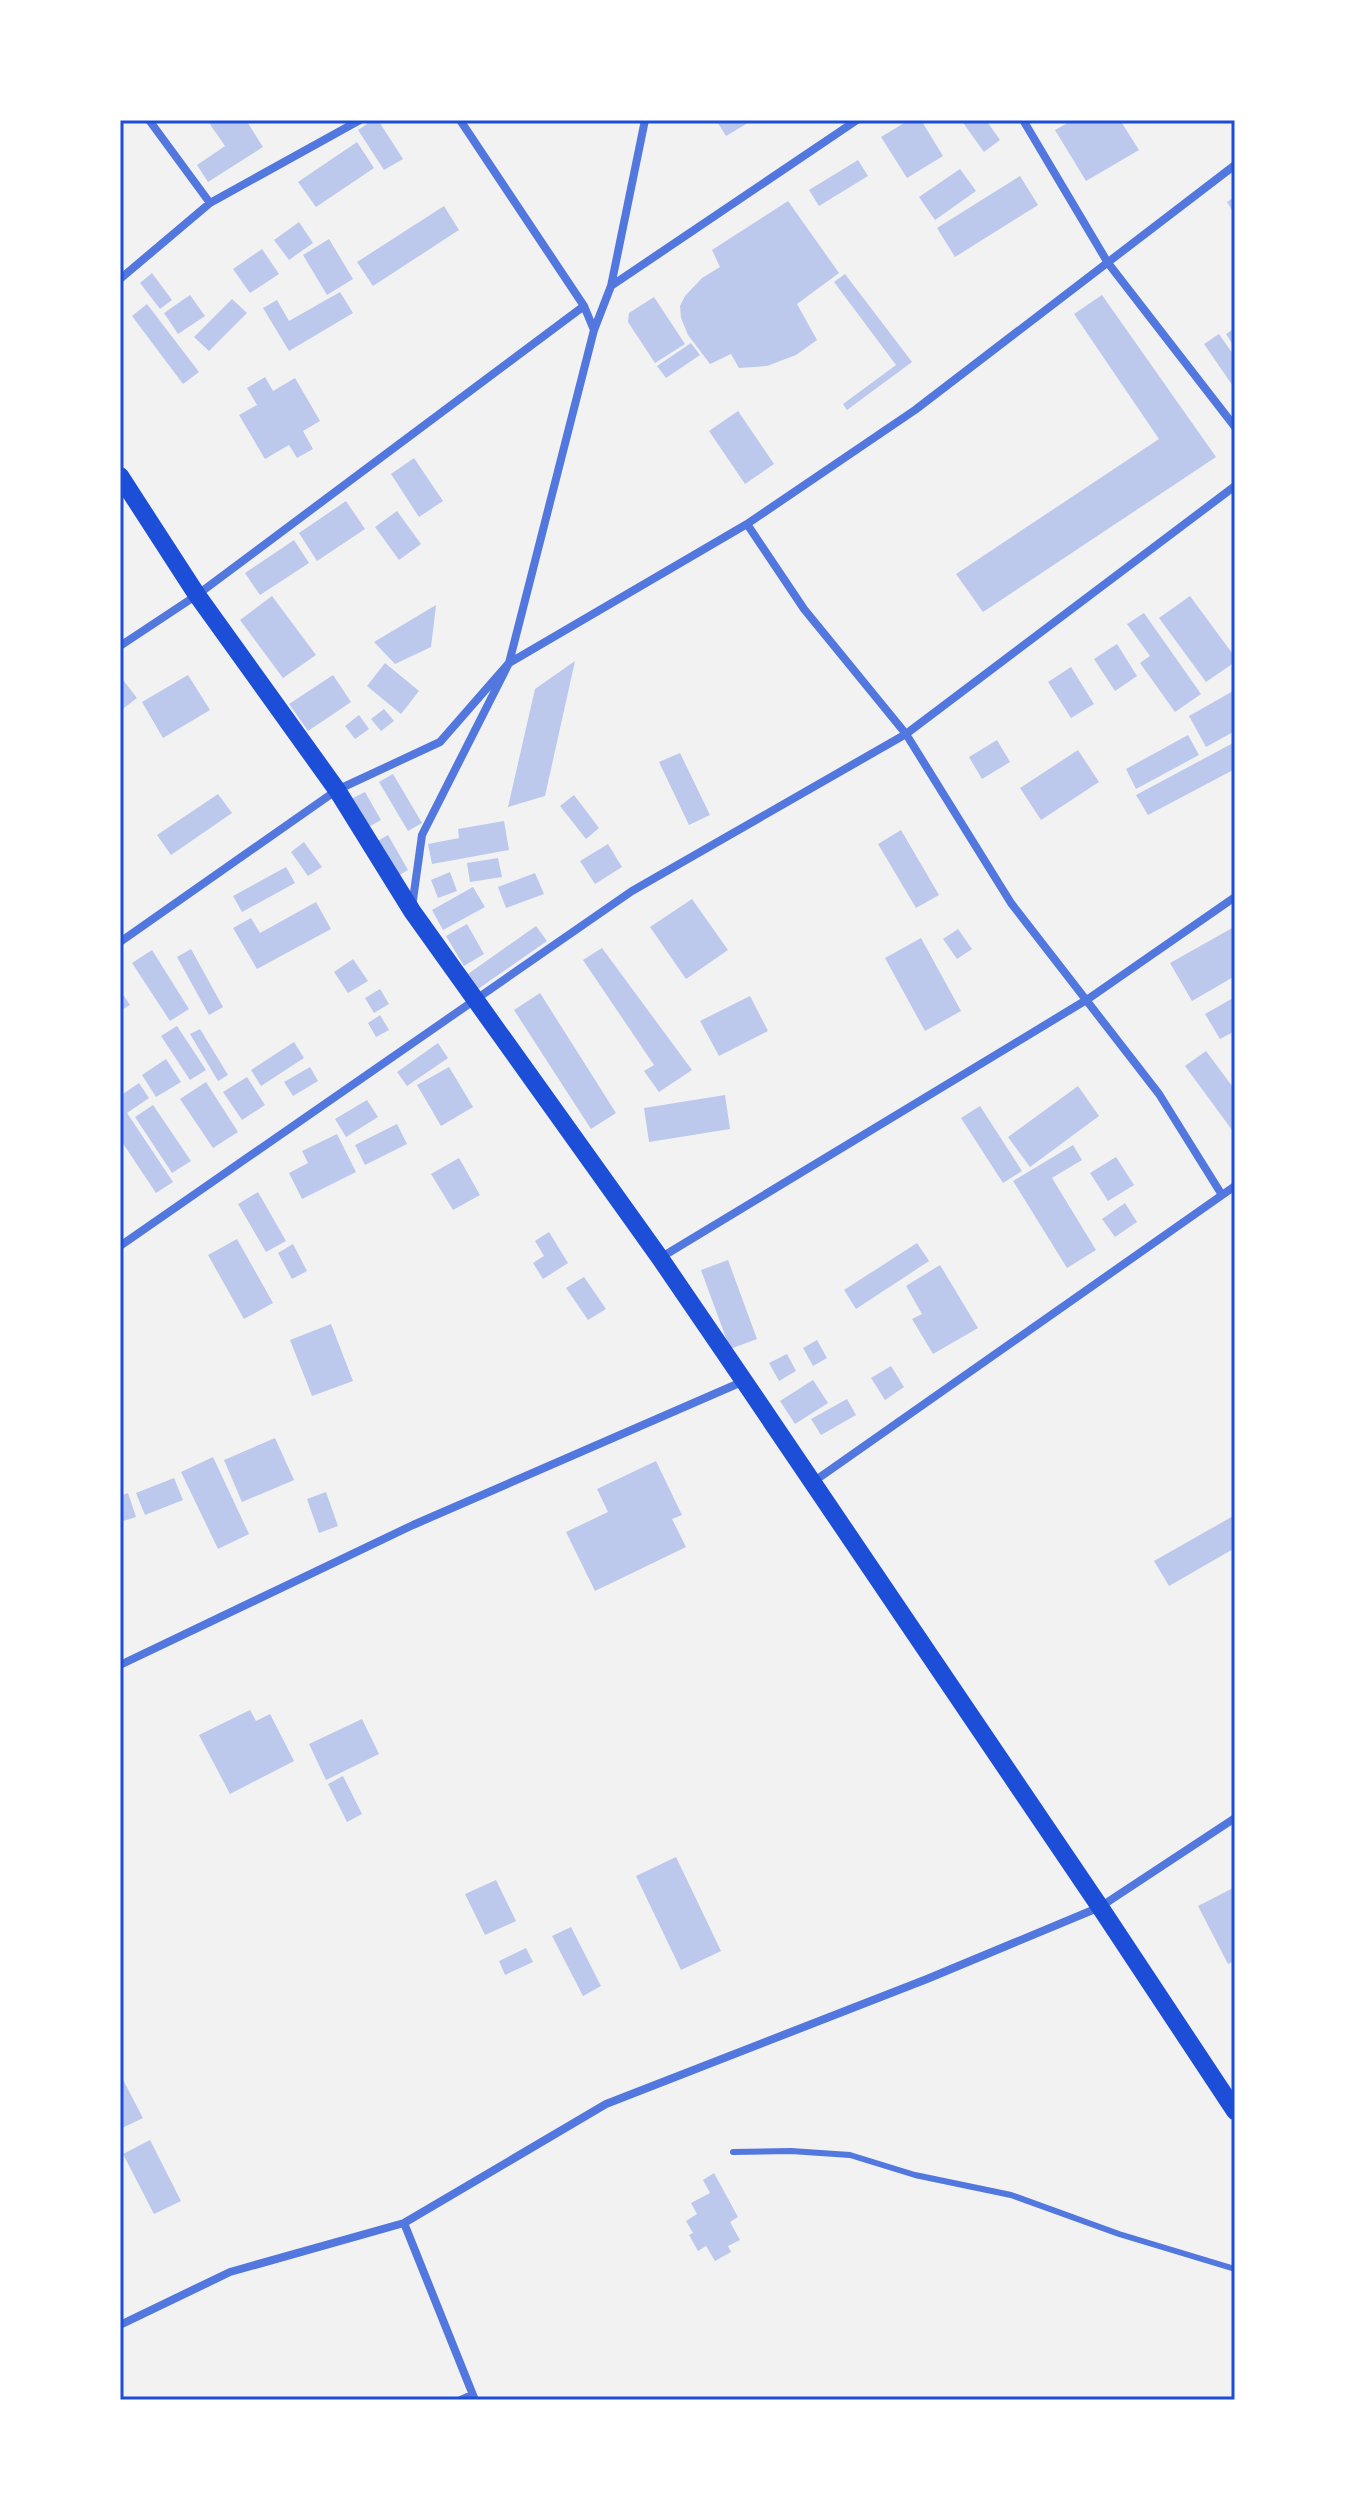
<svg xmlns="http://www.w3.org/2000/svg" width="1355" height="2520" font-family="'Work Sans',sans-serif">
  <rect width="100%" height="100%" fill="#f2f2f2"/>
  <!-- building -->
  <path fill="#bdc9ec" d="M 207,120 L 246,120 L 263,147 L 208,182 L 197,165 L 225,146 Z
    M 373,120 L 378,120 L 403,159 L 384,170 L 358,130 Z
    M 716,120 L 753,120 L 726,136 Z
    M 909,120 L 921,120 L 943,156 L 907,178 L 881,137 Z
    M 961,120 L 986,120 L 1000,140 L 984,152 Z
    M 1073,120 L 1120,120 L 1139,150 L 1086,181 L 1055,130 Z
    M 357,142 L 374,168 L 316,207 L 298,182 Z
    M 858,160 L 868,176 L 819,206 L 809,190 Z
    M 960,169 L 976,191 L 935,220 L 919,197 Z
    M 1020,176 L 1038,205 L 955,257 L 937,228 Z
    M 1235,197 L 1235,215 L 1227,202 Z
    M 788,201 L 839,273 L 797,304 L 817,340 L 796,355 L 767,366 L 739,368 L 731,354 L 710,364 L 688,335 L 681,318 L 680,306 L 685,296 L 702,278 L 720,267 L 712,250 Z
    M 444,206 L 459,230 L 373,286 L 357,262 Z
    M 299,222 L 313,243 L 289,260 L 274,240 Z
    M 329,239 L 353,279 L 327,295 L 303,255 Z
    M 262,249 L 279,274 L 250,293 L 233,269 Z
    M 152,273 L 172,300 L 160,309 L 140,283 Z
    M 845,274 L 912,362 L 847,410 L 843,404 L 896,365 L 834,282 Z
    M 340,292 L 353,313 L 289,351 L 263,308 L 277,300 L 289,321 Z
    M 190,295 L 205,316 L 178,334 L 164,313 Z
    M 1102,295 L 1216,457 L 983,612 L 956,574 L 1159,439 L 1074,314 Z
    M 654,297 L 685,344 L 655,363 L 628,322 L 629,313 Z
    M 232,299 L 247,313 L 209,351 L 194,337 Z
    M 147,304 L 199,372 L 183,384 L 132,316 Z
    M 1235,328 L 1235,348 L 1226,334 Z
    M 1219,334 L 1235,357 L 1235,389 L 1204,344 Z
    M 691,343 L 700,355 L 666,378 L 657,366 Z
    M 265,377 L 273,391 L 295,378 L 320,421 L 303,431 L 313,449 L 297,458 L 289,445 L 265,459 L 239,415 L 257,405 L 247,388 Z
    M 738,411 L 774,464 L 745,484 L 709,431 Z
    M 414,458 L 443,501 L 419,517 L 391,474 Z
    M 346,501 L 365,529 L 317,561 L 299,533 Z
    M 397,511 L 421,544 L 399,560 L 375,527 Z
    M 294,540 L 309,563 L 260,595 L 245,573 Z
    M 272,596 L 316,655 L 283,678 L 240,620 Z
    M 1190,596 L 1235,657 L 1235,662 L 1206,682 L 1159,618 Z
    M 436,605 L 431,647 L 395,664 L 374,642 Z
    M 1144,613 L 1201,694 L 1175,712 L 1140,663 L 1150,656 L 1127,624 Z
    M 1117,644 L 1137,676 L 1115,691 L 1094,659 Z
    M 575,661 L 545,796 L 508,807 L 535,689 Z
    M 385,663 L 419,691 L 401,714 L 367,686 Z
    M 1071,667 L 1094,704 L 1071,718 L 1048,682 Z
    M 188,675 L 210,710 L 163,738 L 142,702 Z
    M 333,675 L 351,702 L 308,731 L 289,704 Z
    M 120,676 L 137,698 L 120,711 Z
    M 1235,690 L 1235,731 L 1206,747 L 1189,716 Z
    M 384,709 L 394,721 L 381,731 L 371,719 Z
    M 359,715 L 369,729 L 355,739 L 345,726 Z
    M 1188,735 L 1199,755 L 1136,789 L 1126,769 Z
    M 997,740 L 1010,762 L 982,779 L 969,757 Z
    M 1235,742 L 1235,769 L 1148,815 L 1136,795 Z
    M 1078,750 L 1099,782 L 1041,820 L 1020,788 Z
    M 680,753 L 710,815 L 689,825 L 659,762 Z
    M 393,774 L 422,823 L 408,831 L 379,782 Z
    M 365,792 L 381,820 L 363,830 L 347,801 Z
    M 218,794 L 232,813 L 171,855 L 157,835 Z
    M 574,795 L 599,828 L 586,839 L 560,806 Z
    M 504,821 L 509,850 L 432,864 L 428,844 L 459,838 L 458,829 Z
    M 901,830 L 939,895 L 916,908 L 878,844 Z
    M 388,835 L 408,870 L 396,877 L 376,842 Z
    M 304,842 L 322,867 L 308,876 L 291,852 Z
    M 608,844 L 622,867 L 595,884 L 580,861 Z
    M 498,858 L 502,877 L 470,882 L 467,863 Z
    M 286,867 L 295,883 L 242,912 L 233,896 Z
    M 450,872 L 457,891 L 438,898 L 431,880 Z
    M 535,873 L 544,894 L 506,908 L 498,887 Z
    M 473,887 L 485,907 L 443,930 L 432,910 Z
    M 692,899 L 728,950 L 686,979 L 650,927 Z
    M 316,902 L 331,929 L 257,969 L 233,928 L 251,918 L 260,933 Z
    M 467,924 L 484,954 L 464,966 L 446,936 Z
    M 536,926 L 547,941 L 478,989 L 468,974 Z
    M 1234,927 L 1235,976 L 1192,1001 L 1170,963 Z
    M 958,929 L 972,949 L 957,959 L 943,939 Z
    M 921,938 L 961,1011 L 925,1031 L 885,958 Z
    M 602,948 L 692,1070 L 659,1092 L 644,1071 L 654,1065 L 583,960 Z
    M 191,949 L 223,1007 L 209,1015 L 177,957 Z
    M 152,950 L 189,1009 L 170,1021 L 132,963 Z
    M 353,959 L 368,981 L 348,993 L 334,972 Z
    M 380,989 L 389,1004 L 374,1013 L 365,998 Z
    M 120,990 L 130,1005 L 120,1011 Z
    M 540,993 L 616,1113 L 591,1129 L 514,1010 Z
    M 750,996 L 768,1031 L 719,1056 L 700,1021 Z
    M 1235,997 L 1235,1031 L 1220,1039 L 1205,1014 Z
    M 380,1015 L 389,1030 L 376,1037 L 368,1023 Z
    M 177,1026 L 206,1070 L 190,1080 L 161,1036 Z
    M 200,1029 L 228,1075 L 218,1081 L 190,1034 Z
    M 294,1042 L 304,1058 L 261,1086 L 251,1070 Z
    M 438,1043 L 448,1058 L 407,1086 L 397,1072 Z
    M 1206,1051 L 1235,1090 L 1235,1128 L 1232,1130 L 1185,1066 Z
    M 166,1059 L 181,1082 L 156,1097 L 142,1075 Z
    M 310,1067 L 318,1081 L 293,1096 L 284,1082 Z
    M 449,1067 L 473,1107 L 441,1126 L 417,1085 Z
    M 247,1077 L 265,1105 L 242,1120 L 223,1092 Z
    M 206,1082 L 238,1132 L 213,1148 L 180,1099 Z
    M 139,1083 L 149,1098 L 127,1113 L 173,1182 L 156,1193 L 120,1139 L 120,1096 Z
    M 1078,1086 L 1099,1116 L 1030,1167 L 1008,1137 Z
    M 725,1095 L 730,1129 L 649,1142 L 644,1108 Z
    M 367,1100 L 378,1117 L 346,1137 L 335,1119 Z
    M 153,1105 L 191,1161 L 172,1173 L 135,1117 Z
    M 980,1106 L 1022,1171 L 1003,1183 L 961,1118 Z
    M 397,1124 L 407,1144 L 365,1165 L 355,1145 Z
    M 337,1134 L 356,1172 L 302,1199 L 289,1173 L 308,1163 L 302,1151 Z
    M 1073,1145 L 1082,1160 L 1052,1178 L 1096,1250 L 1067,1268 L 1013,1181 Z
    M 1116,1157 L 1134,1185 L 1108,1201 L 1090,1173 Z
    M 459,1158 L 480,1195 L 453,1210 L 431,1174 Z
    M 258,1192 L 286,1241 L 266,1252 L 238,1204 Z
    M 1125,1203 L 1137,1222 L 1115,1237 L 1102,1219 Z
    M 549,1232 L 568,1263 L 543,1279 L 533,1263 L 544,1256 L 535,1241 Z
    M 237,1239 L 273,1303 L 244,1319 L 208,1255 Z
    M 917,1243 L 929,1261 L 856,1309 L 844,1290 Z
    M 293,1244 L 307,1271 L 292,1279 L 278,1253 Z
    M 728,1260 L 757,1339 L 730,1349 L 701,1270 Z
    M 940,1265 L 978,1328 L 933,1354 L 912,1319 L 922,1314 L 906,1286 Z
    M 584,1277 L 606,1309 L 588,1320 L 566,1288 Z
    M 331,1324 L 353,1381 L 312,1396 L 290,1340 Z
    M 817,1340 L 827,1358 L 813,1366 L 803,1348 Z
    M 787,1354 L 796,1371 L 779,1381 L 769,1363 Z
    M 891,1366 L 904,1387 L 885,1400 L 871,1378 Z
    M 813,1380 L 828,1403 L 795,1424 L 780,1401 Z
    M 847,1399 L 856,1415 L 821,1435 L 811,1419 Z
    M 275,1438 L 294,1480 L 242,1502 L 224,1460 Z
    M 213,1457 L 249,1534 L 218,1549 L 181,1472 Z
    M 656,1461 L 682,1515 L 672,1519 L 686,1547 L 595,1591 L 566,1532 L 608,1512 L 597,1489 Z
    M 174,1478 L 183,1500 L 145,1515 L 136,1493 Z
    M 326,1492 L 338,1526 L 319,1533 L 307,1499 Z
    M 128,1493 L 136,1517 L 120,1522 L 120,1496 Z
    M 1235,1515 L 1235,1548 L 1169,1586 L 1154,1561 Z
    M 250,1710 L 256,1721 L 270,1714 L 294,1761 L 230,1794 L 199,1735 Z
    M 362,1719 L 379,1754 L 326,1780 L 309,1744 Z
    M 343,1776 L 362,1814 L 347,1822 L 328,1784 Z
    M 676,1857 L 721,1951 L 681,1970 L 636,1876 Z
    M 496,1880 L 516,1921 L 485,1935 L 465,1894 Z
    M 1235,1887 L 1235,1961 L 1228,1964 L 1198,1906 Z
    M 571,1927 L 601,1986 L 583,1996 L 552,1936 Z
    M 526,1948 L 533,1962 L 505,1975 L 499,1961 Z
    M 120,2074 L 143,2118 L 120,2129 Z
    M 150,2140 L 181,2201 L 154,2214 L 123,2154 Z
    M 714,2173 L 738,2217 L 730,2222 L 740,2240 L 728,2246 L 731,2252 L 715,2261 L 706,2246 L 698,2251 L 689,2235 L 693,2233 L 686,2221 L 697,2214 L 691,2203 L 710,2193 L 703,2180 Z"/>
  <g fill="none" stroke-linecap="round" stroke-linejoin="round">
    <!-- service -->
    <path stroke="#5277de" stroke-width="6" d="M 733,2152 L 791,2151 L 850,2155 L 915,2175 L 1011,2195 L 1119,2234 L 1235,2269"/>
    <!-- minor -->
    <path stroke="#5277de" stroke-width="8" d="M 149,120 L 210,203
      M 460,120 L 584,306 L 594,330
      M 1023,120 L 1108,263 L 1235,427
      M 120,279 L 210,203 L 360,120
      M 611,286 L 857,120
      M 747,524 L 804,609 L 906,734 L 1011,903 L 1159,1094 L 1222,1195
      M 120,646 L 197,595 L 584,306
      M 412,907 L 422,835 L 509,663 L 747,524 L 915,410 L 1235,165
      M 120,942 L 337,790 L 440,742 L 509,663 L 594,330 L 611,286 L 645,120
      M 120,1246 L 632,891 L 906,734 L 1235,486
      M 660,1258 L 1088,999 L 1235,897
      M 813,1482 L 1235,1186
      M 120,1665 L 413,1525 L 744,1381
      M 404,2223 L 475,2400
      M 120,2325 L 230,2272 L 404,2223 L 606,2104 L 927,1979 L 1100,1907 L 1235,1818
      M 461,2400 L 472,2395"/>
    <!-- primary -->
    <path stroke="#1d4ed8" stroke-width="18" d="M 120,476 L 197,595 L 337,790 L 412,911 L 660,1258 L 744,1381 L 1100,1907 L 1235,2111"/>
  </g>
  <!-- border -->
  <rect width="1355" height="2520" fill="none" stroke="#ffffff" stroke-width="244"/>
  <rect x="122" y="122" width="1111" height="2276" fill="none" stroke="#1d4ed8" stroke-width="3"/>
</svg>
